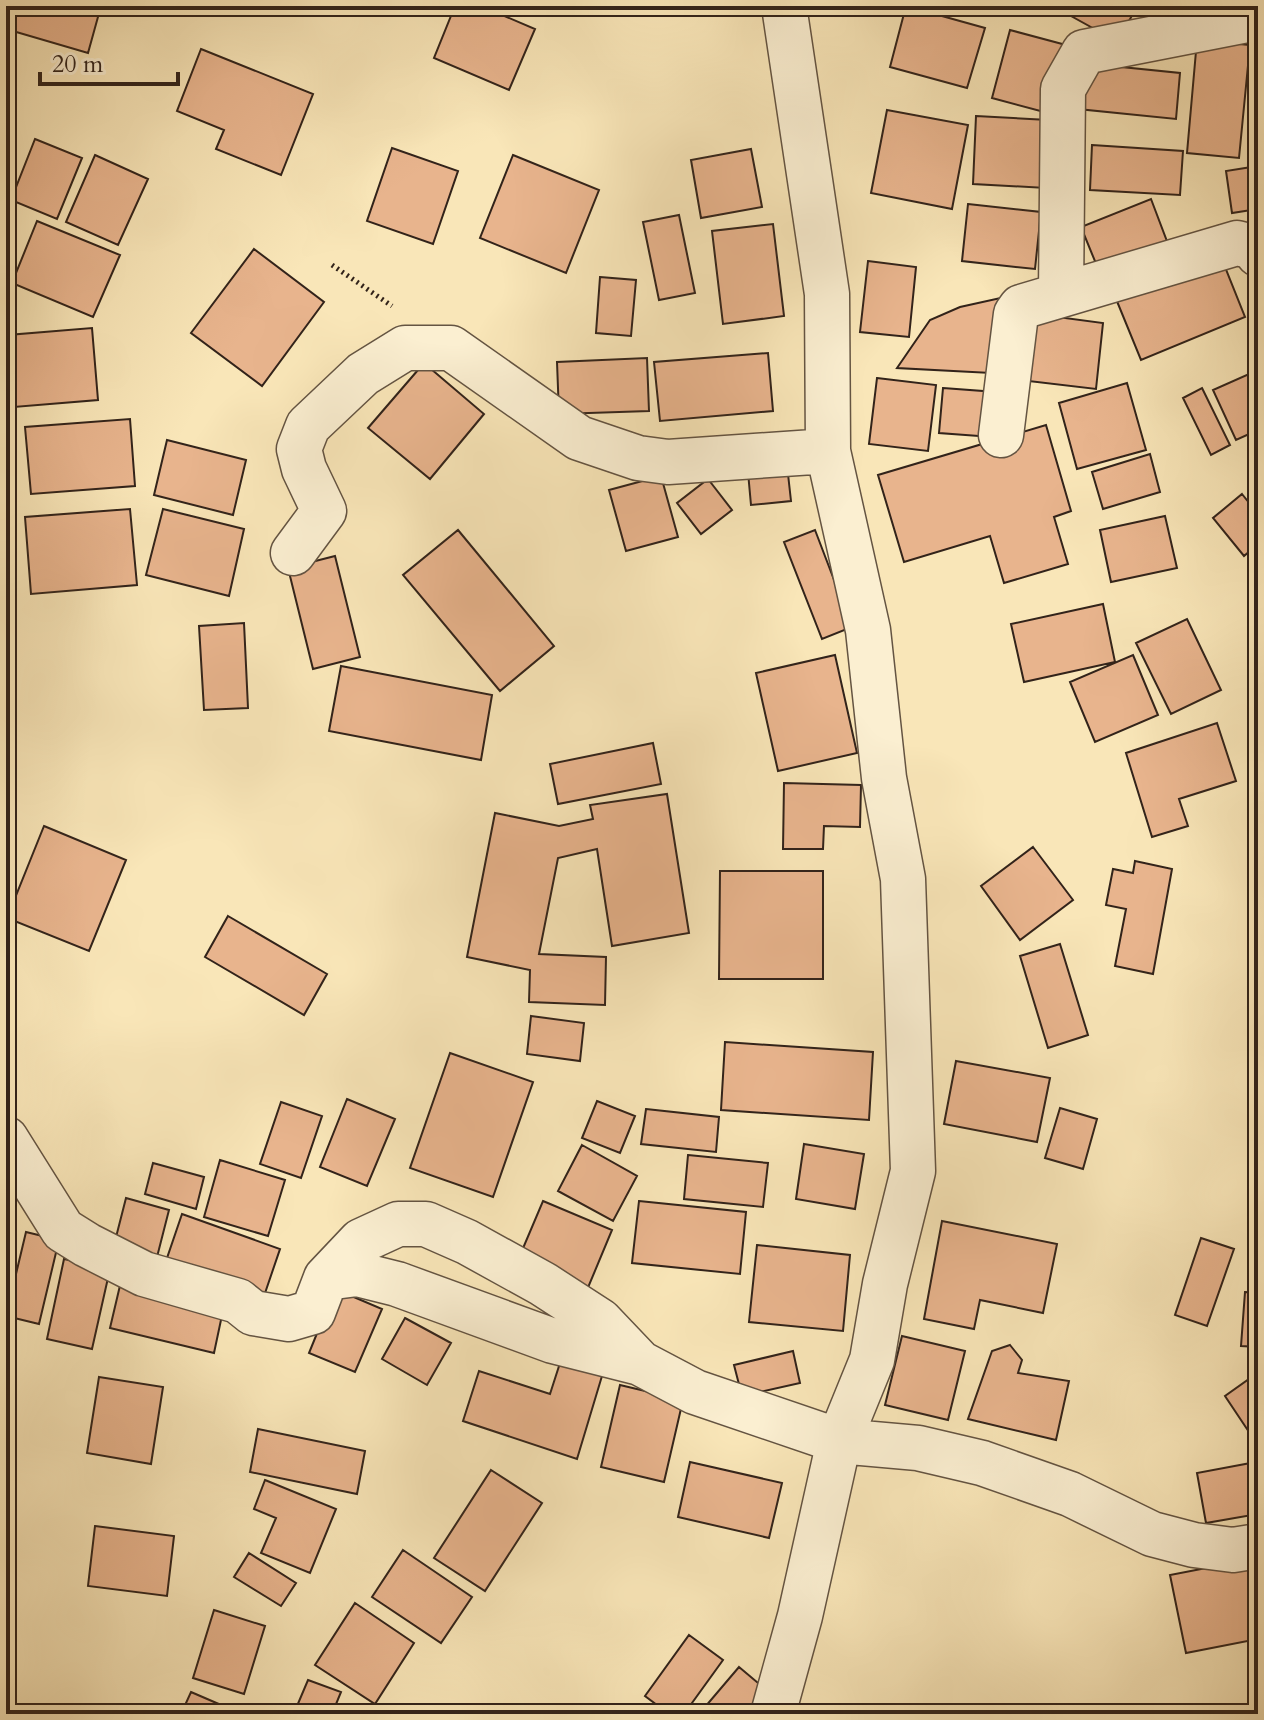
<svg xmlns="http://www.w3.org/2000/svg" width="1264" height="1720" font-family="Cardo,serif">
  <rect width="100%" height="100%" fill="#f9e6b8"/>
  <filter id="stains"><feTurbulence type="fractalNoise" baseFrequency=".0025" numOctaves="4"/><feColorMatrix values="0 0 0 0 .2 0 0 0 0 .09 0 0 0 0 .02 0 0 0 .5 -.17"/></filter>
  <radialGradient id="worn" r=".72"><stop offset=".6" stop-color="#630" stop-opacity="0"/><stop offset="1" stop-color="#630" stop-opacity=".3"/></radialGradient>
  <!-- building -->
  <path fill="#e8b48d" stroke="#32231a" stroke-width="2" d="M 9,6 L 101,6 L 88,53 L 6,29 Z
    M 455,6 L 481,6 L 535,29 L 509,90 L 434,58 Z
    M 906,6 L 985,28 L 967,88 L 890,67 Z
    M 1053,6 L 1137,6 L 1118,42 Z
    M 1010,30 L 1066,45 L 1048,113 L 992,98 Z
    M 1197,40 L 1250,45 L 1239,158 L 1187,153 Z
    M 201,49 L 313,94 L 281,175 L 216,149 L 224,130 L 177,111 Z
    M 1082,63 L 1180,73 L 1176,119 L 1078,109 Z
    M 887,110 L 968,125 L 952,209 L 871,193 Z
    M 976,116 L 1048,120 L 1046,188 L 973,184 Z
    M 35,139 L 82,158 L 57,219 L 11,200 Z
    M 1092,145 L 1183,151 L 1180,195 L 1090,190 Z
    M 392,148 L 458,171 L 433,244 L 367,221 Z
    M 751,149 L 762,207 L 701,218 L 691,160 Z
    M 95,155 L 148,179 L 118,245 L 66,222 Z
    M 513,155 L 599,190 L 566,273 L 480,238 Z
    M 1258,166 L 1258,209 L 1232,213 L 1226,171 Z
    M 1151,199 L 1168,244 L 1099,271 L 1081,227 Z
    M 968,204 L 1041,212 L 1035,269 L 962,261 Z
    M 679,215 L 695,293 L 659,300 L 643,222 Z
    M 37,221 L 120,255 L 93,317 L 12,283 Z
    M 773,224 L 784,316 L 723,324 L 712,231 Z
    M 254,249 L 324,302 L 262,386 L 191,333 Z
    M 1219,252 L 1245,317 L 1141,360 L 1114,294 Z
    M 868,261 L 916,267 L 909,337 L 860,332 Z
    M 600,277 L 636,280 L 631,336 L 596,333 Z
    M 1005,297 L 991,373 L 897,368 L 930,320 L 960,307 Z
    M 1020,312 L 1103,323 L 1096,389 L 1012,379 Z
    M 92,328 L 98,400 L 14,407 L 8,335 Z
    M 768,353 L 773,411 L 660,421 L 654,362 Z
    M 647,358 L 649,411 L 559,414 L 557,362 Z
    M 424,363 L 484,414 L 430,479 L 368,428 Z
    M 1258,370 L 1258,430 L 1236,440 L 1213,390 Z
    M 877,378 L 936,385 L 928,451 L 869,444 Z
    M 1127,383 L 1146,450 L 1077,469 L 1059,403 Z
    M 943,388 L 996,392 L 992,437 L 939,433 Z
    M 1202,388 L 1230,445 L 1211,455 L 1183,398 Z
    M 130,419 L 135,486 L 31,494 L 25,427 Z
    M 1046,425 L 1071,511 L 1054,517 L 1068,564 L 1004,583 L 990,536 L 904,562 L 878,475 Z
    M 167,440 L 246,460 L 233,515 L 154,495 Z
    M 1150,454 L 1160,492 L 1103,509 L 1092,472 Z
    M 786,456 L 791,501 L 751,505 L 747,461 Z
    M 661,476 L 678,537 L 626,551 L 609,490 Z
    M 708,479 L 732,510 L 701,534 L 677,503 Z
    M 1242,494 L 1258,514 L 1258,544 L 1244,556 L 1213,518 Z
    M 130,509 L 137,585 L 31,594 L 25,517 Z
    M 163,509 L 244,529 L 229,596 L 146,575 Z
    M 1165,516 L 1177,568 L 1111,582 L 1100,530 Z
    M 458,530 L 554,646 L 500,691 L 403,575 Z
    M 815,530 L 852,627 L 822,639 L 784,542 Z
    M 335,556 L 360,657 L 313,669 L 288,568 Z
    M 1103,604 L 1115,662 L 1024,682 L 1011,624 Z
    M 1187,619 L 1221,690 L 1171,714 L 1136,643 Z
    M 244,623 L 248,708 L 204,710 L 199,626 Z
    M 835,655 L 857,753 L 778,771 L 756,673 Z
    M 1133,655 L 1158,715 L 1095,742 L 1070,682 Z
    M 341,666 L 492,695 L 481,760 L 329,731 Z
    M 1217,723 L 1236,781 L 1179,799 L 1188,826 L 1152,837 L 1126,753 Z
    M 653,743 L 661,784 L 558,804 L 550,764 Z
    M 784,783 L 861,785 L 860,827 L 824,826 L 823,849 L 783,849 Z
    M 667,794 L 689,933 L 612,946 L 597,849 L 558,858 L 539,954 L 606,957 L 605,1005 L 529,1002 L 530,970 L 467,957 L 495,813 L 559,826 L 593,819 L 590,805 Z
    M 44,826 L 126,860 L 89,951 L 7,918 Z
    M 1033,847 L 1073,900 L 1020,940 L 981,886 Z
    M 1135,861 L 1172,869 L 1153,974 L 1115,966 L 1126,909 L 1106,905 L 1113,869 L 1133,873 Z
    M 720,871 L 823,871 L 823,979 L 719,979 Z
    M 228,916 L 327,974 L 304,1015 L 205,957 Z
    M 1060,944 L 1088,1035 L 1048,1048 L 1020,956 Z
    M 531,1016 L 584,1023 L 580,1061 L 527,1054 Z
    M 725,1042 L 873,1052 L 869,1120 L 721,1110 Z
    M 450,1053 L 533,1082 L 493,1197 L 410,1168 Z
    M 956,1061 L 1050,1078 L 1037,1142 L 944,1124 Z
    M 347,1099 L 395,1119 L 367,1186 L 320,1167 Z
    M 597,1101 L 635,1116 L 620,1153 L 582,1138 Z
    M 281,1102 L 322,1116 L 301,1178 L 260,1164 Z
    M 1060,1108 L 1097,1119 L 1083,1169 L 1045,1158 Z
    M 646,1109 L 719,1117 L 716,1152 L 641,1144 Z
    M 804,1144 L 864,1154 L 855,1209 L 796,1199 Z
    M 582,1145 L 637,1176 L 613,1221 L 558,1191 Z
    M 688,1155 L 768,1163 L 763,1207 L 684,1199 Z
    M 220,1160 L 285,1180 L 268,1236 L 204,1217 Z
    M 153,1163 L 204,1177 L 196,1209 L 145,1194 Z
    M 126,1198 L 169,1210 L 157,1257 L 114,1245 Z
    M 543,1201 L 612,1230 L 587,1290 L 518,1260 Z
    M 639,1201 L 746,1212 L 740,1274 L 632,1263 Z
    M 182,1214 L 280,1249 L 263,1299 L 165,1264 Z
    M 942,1221 L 1057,1244 L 1043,1313 L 980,1300 L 974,1329 L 924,1319 Z
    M 26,1232 L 59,1240 L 39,1324 L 6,1316 Z
    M 1201,1238 L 1234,1249 L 1207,1326 L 1175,1315 Z
    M 757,1245 L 850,1255 L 843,1331 L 749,1322 Z
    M 64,1259 L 110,1269 L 92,1349 L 47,1339 Z
    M 122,1277 L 225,1301 L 214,1353 L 110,1328 Z
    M 335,1289 L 382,1309 L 355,1372 L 309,1353 Z
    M 1245,1292 L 1258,1293 L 1258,1347 L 1241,1346 Z
    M 405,1318 L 451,1343 L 427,1385 L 382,1359 Z
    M 902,1336 L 965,1351 L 948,1420 L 885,1405 Z
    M 1010,1345 L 1022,1360 L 1018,1373 L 1069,1381 L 1056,1440 L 968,1419 L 992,1351 Z
    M 793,1351 L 800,1383 L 742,1396 L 734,1365 Z
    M 560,1363 L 602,1376 L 577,1459 L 463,1421 L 479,1371 L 550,1394 Z
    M 99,1377 L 163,1387 L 151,1464 L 87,1453 Z
    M 1249,1379 L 1258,1393 L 1258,1431 L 1251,1435 L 1225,1396 Z
    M 620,1385 L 683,1400 L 664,1482 L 601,1467 Z
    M 258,1429 L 365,1451 L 357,1494 L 250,1472 Z
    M 690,1462 L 782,1483 L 769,1538 L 678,1517 Z
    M 1256,1462 L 1258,1514 L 1206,1523 L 1197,1473 Z
    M 491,1470 L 542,1503 L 485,1591 L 434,1558 Z
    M 265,1480 L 336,1509 L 310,1573 L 261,1553 L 276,1518 L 254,1509 Z
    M 95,1526 L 174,1536 L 167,1596 L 88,1586 Z
    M 403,1550 L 472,1597 L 441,1643 L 372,1597 Z
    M 249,1553 L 296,1583 L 281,1606 L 234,1577 Z
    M 1258,1558 L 1258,1639 L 1186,1653 L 1170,1575 Z
    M 355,1603 L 414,1643 L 375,1704 L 315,1665 Z
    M 214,1610 L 265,1626 L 244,1694 L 193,1678 Z
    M 689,1635 L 723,1660 L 684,1714 L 669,1714 L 645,1696 Z
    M 739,1667 L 770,1693 L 753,1714 L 699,1714 Z
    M 308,1680 L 341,1692 L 332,1714 L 317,1714 L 297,1706 Z
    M 191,1692 L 242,1714 L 181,1714 Z"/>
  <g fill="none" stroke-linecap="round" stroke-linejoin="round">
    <!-- minor casing -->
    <g stroke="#645442" stroke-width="47">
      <path id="minor" d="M 1061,293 L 1063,89 L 1084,52 L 1258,18
        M 1001,435 L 1016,314 L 1021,307 L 1237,243 L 1253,247 L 1258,254
        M 293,553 L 324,511 L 304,469 L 299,449 L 308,426 L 363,374 L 405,348 L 451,348 L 579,438 L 638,458 L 668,462 L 828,451
        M 6,1139 L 63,1230 L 87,1245 L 144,1274 L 238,1301 L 253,1313 L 289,1319 L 313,1312 L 326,1278 L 357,1274 L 397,1284 L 553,1341 L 640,1363 L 695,1392 L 839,1441 L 918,1448 L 982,1463 L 1070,1494 L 1152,1534 L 1194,1545 L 1233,1550 L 1258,1546
        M 326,1278 L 361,1241 L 398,1224 L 426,1224 L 467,1242 L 543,1284 L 600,1321 L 640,1363
        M 773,1714 L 800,1616 L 839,1441 L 872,1360 L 885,1284 L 913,1171 L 903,879 L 884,778 L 868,630 L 828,451 L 827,294 L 784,6"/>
    </g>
    <!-- path -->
    <path stroke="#32231a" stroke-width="5" stroke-dasharray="2 4" stroke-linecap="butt" d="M 332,265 L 392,306"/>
    <!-- minor -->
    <use href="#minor" stroke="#fbefd1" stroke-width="44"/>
  </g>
  <!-- margin -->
  <rect width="1264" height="1720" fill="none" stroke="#f9e6b8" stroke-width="32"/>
  <rect x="8" y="8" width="1248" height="1704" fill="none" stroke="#32231a" stroke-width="4"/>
  <rect x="16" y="16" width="1232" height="1688" fill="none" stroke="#32231a" stroke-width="2"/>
  <!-- scale -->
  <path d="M40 72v12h138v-12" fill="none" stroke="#32231a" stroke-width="4"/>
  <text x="52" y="72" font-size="24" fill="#32231a" stroke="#fbefd1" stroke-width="6" paint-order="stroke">20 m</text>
  <rect width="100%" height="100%" filter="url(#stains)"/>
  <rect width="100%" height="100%" fill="url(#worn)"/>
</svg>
